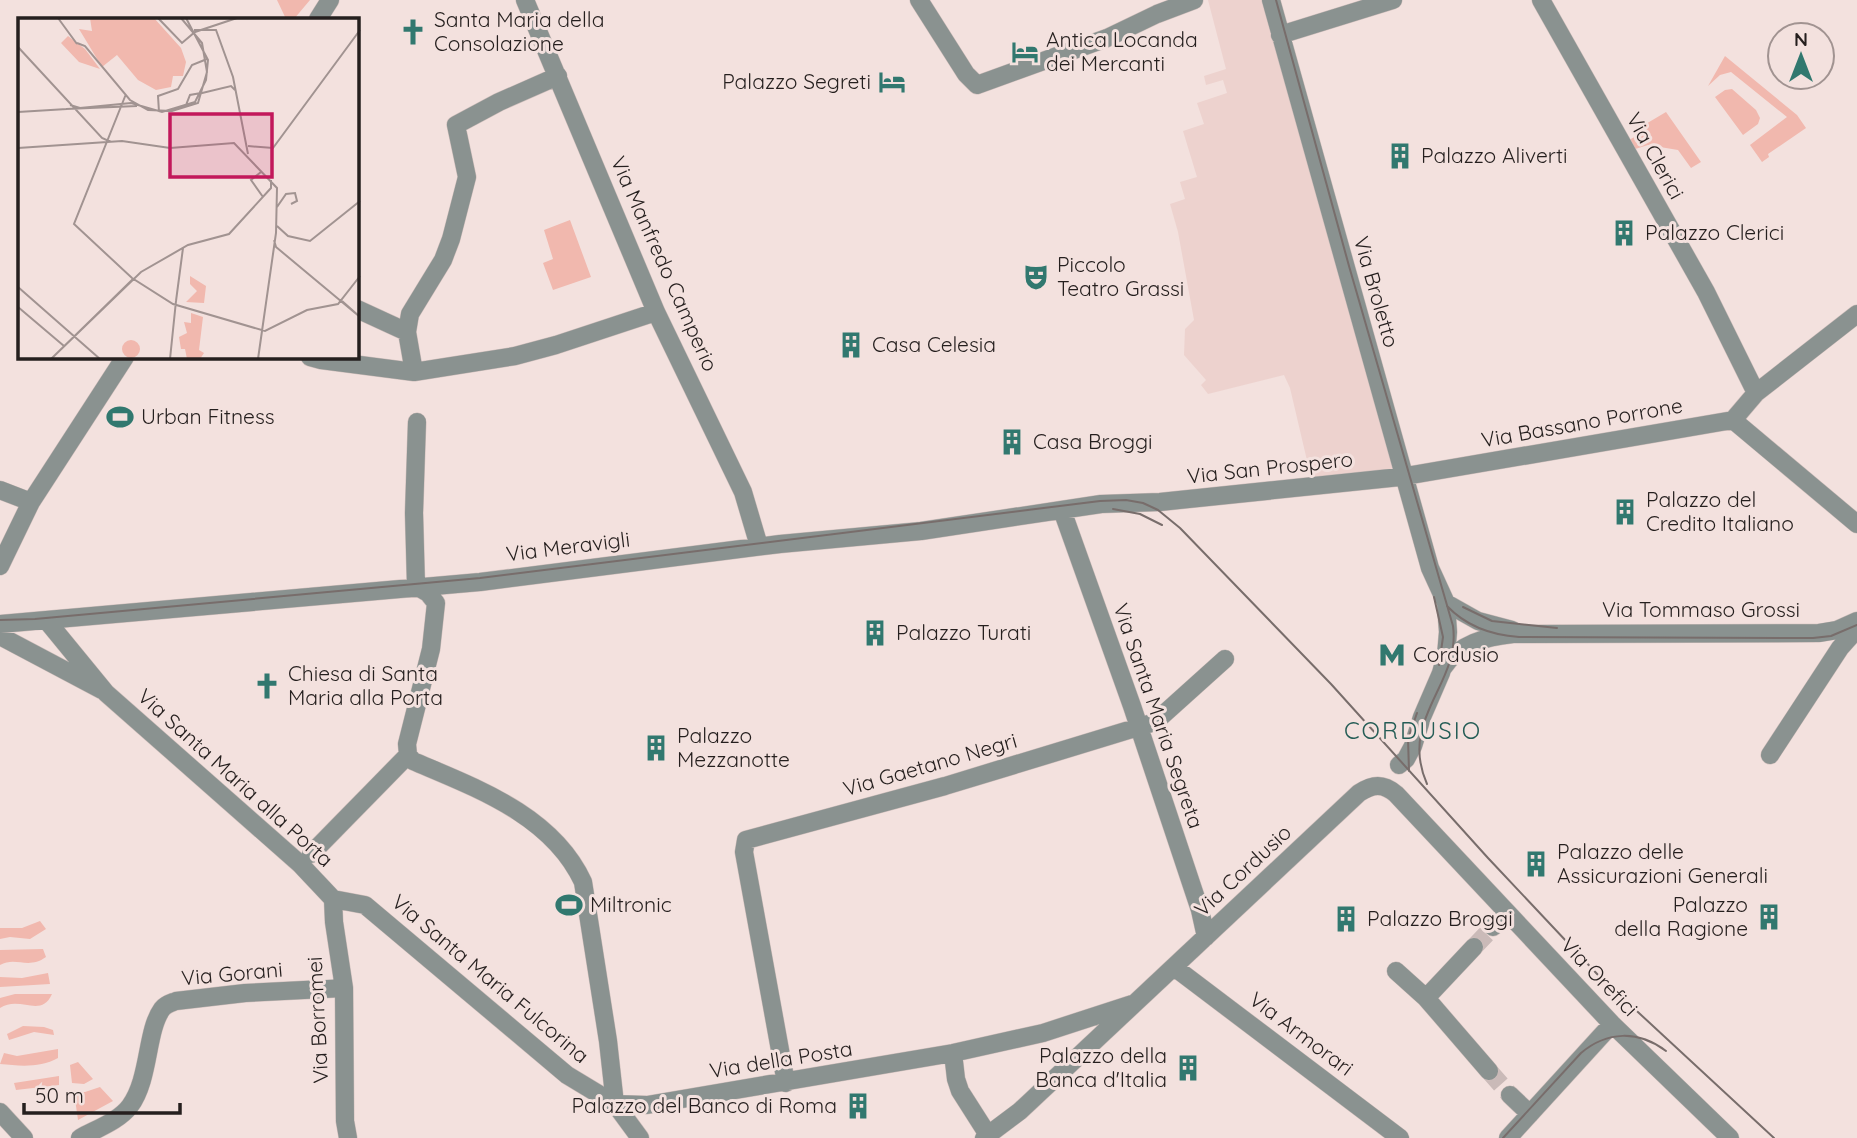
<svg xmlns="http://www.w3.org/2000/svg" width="1857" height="1138" font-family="Quicksand,sans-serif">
  <rect width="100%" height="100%" fill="#f3e1de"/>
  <!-- built -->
  <path fill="#edd2ce" d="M 1208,0 L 1270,0 L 1404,476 L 1313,486 L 1290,388 L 1284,375 L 1208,394 L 1201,385 L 1206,380 L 1184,355 L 1185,329 L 1194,320 L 1178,232 L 1170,204 L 1185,199 L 1180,182 L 1197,177 L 1183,131 L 1204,124 L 1197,103 L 1227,93 L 1223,80 L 1206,85 L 1204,76 L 1226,69 Z"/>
  <!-- green -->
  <path fill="#f1b8ae" d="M 277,0 L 310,0 L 294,19 L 286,19 Z
    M 1725,56 L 1797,115 L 1806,128 L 1768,154 L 1769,157 L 1762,162 L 1750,145 L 1787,117 L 1731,72 L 1720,75 L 1708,86 Z
    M 1732,89 L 1756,110 L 1760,118 L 1758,124 L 1743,135 L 1715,97 L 1725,90 Z
    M 1666,112 L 1701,162 L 1691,168 L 1678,150 L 1648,145 L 1632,150 L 1627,141 L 1642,133 L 1639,128 Z
    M 570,220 L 591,277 L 553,290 L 543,263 L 553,259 L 544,230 Z
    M 40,921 L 46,929 L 30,939 L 10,937 L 0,939 L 0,928 L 22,928 Z
    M 43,949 L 46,957 C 28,970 16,956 0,965 L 0,950 Z
    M 48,973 L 50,984 L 0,987 L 0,977 L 22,978 Z
    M 15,994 L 52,994 C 41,1019 20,995 0,1008 L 0,998 Z
    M 23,1026 L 44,1027 L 53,1030 L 54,1035 L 34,1032 L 9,1040 L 7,1034 Z
    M 58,1049 L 58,1058 C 40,1068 20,1066 0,1064 L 4,1053 L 17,1056 Z
    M 78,1062 L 93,1079 L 84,1084 L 72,1083 L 70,1065 Z
    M 59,1076 L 59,1085 L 16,1090 L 14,1083 Z
    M 100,1087 L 113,1101 L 78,1120 L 74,1092 L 85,1092 Z"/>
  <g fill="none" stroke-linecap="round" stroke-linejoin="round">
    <!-- minor-tunnel -->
    <path stroke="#cabab8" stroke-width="18" stroke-dasharray="18 9" stroke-linecap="butt" d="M 1474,947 L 1493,927
      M 1489,1071 L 1510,1095"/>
    <!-- minor casing -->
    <g stroke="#cebebb" stroke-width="19">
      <path id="minor" d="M 525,0 L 656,312 L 743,492 L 759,546
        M 919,0 L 966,74 L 977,85 L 1107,38 L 1157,14 L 1194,0
        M 1271,0 L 1430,568 L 1446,603 L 1448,632 L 1446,655 L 1441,673 L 1422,717 L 1413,746 L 1406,759 L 1399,765
        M 1541,0 L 1706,292 L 1756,393
        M 318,19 L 330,0
        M 1280,35 L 1393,0
        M 357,309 L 407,332
        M 310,357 L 321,360 L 414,372 L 515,356 L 556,345 L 656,312
        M 414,372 L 407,332 L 410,314 L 443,260 L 451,239 L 467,177 L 456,125 L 499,102 L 558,76
        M 1733,420 L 1857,524
        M 0,490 L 31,502
        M 1062,510 L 1132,706 L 1200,910 L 1206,937
        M 0,566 L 31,502 L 125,357
        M 416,586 L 414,513 L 417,422
        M 1446,603 L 1478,621 L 1512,630
        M 47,621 L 106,693 L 300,864 L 333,899
        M 0,624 L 480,582 L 780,544 L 921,531 L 1101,504 L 1160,502 L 1400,477 L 1733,420 L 1756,393 L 1857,314
        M 0,636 L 102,690
        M 1443,668 C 1459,643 1486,637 1513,634 L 1819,633 L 1837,630 L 1857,621
        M 408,755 L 413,761 C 476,788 552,815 583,882 L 608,1041 L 615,1104
        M 1770,755 L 1840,648 L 1857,629
        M 311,854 L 408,755 L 407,744 L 431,649 L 436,603 L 428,593 L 416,586
        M 333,899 L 365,905 L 567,1075 L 615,1104 L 640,1138
        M 333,899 L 334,922 L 344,988 L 345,1121 L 348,1138
        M 1493,927 L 1507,914
        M 1174,967 L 1400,1138
        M 1396,971 L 1426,998 L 1489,1071
        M 1426,998 L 1474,947
        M 953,1053 L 956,1079 L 960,1091 L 990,1138
        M 786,1083 L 744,852 L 746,840 L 945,786 L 1155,722 L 1225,659
        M 1510,1095 L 1530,1114
        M 615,1104 L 647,1105 L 953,1053 L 1043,1033 L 1132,1004
        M 0,1112 L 24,1138
        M 80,1138 C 96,1129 119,1121 130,1106 C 150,1079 146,1031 162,1009 C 166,1004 171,1003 176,1001 L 245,993 L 344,988
        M 984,1138 L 1020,1111 L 1359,793 C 1373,784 1383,783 1396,794 L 1612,1024 L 1730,1138
        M 1508,1138 L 1612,1024"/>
    </g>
    <!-- minor -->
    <use href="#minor" stroke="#8a9290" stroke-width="18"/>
    <!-- tram -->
    <path stroke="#786d6b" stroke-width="2" d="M 1276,0 L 1349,266 L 1453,626 C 1461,685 1398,718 1427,784
      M 1113,509 L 1140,514 L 1162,525
      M 1434,597 L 1443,637 L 1439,665
      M 1447,606 C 1466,626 1491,635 1519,637 L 1813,638 L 1831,636 L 1857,625
      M 1463,607 L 1492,621 L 1557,628
      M 0,620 L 35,619 L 480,578 L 1100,501 L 1126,500 L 1143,503 L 1158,510 L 1180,528 L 1331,684 L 1488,858 L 1599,976 L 1774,1138
      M 1409,771 L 1408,739 L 1417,713
      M 1503,1138 L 1581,1053 C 1607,1031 1638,1030 1666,1051"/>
  </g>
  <!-- icons -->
  <defs>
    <g id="church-bare" transform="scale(2.1)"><path d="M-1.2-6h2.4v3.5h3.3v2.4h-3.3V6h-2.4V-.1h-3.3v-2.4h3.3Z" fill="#31786f" stroke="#f3e1de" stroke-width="2.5" paint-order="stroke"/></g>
    <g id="hotel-bare" transform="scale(2.1)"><path d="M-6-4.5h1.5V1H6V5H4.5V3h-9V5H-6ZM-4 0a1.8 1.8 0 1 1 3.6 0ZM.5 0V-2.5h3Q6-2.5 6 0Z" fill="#31786f" stroke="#f3e1de" stroke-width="2.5" paint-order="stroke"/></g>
    <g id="building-bare" transform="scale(2.1)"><path d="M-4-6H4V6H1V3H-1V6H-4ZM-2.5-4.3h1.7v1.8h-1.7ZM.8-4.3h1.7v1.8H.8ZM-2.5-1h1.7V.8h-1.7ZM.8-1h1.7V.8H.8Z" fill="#31786f" stroke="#f3e1de" stroke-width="2.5" paint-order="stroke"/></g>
    <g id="theatre-bare" transform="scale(2.1)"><path d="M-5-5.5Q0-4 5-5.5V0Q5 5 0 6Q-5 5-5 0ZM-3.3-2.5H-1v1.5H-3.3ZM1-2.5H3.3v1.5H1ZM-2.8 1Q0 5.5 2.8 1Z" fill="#31786f" stroke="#f3e1de" stroke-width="2.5" paint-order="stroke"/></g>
    <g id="stadium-bare" transform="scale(2.1)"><path d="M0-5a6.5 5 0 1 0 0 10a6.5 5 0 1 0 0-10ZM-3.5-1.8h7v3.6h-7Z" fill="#31786f" stroke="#f3e1de" stroke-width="2.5" paint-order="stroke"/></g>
    <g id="metro-bare" transform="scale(2.1)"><path d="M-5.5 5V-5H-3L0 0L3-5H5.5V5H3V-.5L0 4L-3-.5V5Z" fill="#31786f" stroke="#f3e1de" stroke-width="2.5" paint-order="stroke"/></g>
  </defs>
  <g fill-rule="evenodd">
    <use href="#church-bare" x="413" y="32"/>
    <use href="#hotel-bare" x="1025" y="52"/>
    <use href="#hotel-bare" x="892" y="82"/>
    <use href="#building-bare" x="1400" y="156"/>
    <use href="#building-bare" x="1624" y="233"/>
    <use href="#theatre-bare" x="1036" y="277"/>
    <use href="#building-bare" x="851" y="345"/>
    <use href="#stadium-bare" x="120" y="417"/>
    <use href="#building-bare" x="1012" y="442"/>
    <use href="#building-bare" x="1625" y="512"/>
    <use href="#building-bare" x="875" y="633"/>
    <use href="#metro-bare" x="1392" y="655"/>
    <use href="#church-bare" x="267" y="686"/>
    <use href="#building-bare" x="656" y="748"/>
    <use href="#building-bare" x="1536" y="864"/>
    <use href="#stadium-bare" x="569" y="905"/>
    <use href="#building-bare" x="1769" y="917"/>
    <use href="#building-bare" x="1346" y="919"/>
    <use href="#building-bare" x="1188" y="1068"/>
    <use href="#building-bare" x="858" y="1106"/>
  </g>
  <g text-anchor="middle" stroke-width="6" stroke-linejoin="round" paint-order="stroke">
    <!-- poi labels -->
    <g font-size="21" fill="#251f1e" stroke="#f3e1de" text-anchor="start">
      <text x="434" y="27">Santa Maria della<tspan x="434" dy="24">Consolazione</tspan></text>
      <text x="1046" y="47">Antica Locanda<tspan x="1046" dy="24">dei Mercanti</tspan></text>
      <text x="871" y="89" text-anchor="end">Palazzo Segreti</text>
      <text x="1421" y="163">Palazzo Aliverti</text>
      <text x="1645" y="240">Palazzo Clerici</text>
      <text x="1057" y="272">Piccolo<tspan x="1057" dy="24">Teatro Grassi</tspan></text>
      <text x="872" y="352">Casa Celesia</text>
      <text x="141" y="424">Urban Fitness</text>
      <text x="1033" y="449">Casa Broggi</text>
      <text x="1646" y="507">Palazzo del<tspan x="1646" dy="24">Credito Italiano</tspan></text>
      <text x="896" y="640">Palazzo Turati</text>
      <text x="1413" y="662">Cordusio</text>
      <text x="288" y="681">Chiesa di Santa<tspan x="288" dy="24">Maria alla Porta</tspan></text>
      <text x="677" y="743">Palazzo<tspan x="677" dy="24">Mezzanotte</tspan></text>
      <text x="1557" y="859">Palazzo delle<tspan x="1557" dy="24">Assicurazioni Generali</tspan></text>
      <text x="590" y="912">Miltronic</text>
      <text x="1748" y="912" text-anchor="end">Palazzo<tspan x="1748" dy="24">della Ragione</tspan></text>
      <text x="1367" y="926">Palazzo Broggi</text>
      <text x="1167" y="1063" text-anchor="end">Palazzo della<tspan x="1167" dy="24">Banca d'Italia</tspan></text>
      <text x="837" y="1113" text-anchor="end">Palazzo del Banco di Roma</text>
    </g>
    <!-- street labels -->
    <g font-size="21" fill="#251f1e" stroke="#f3e1de">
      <text transform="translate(1655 156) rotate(61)" y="7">Via Clerici</text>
      <text transform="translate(664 264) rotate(66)" y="7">Via Manfredo Camperio</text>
      <text transform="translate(1376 292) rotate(74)" y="7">Via Broletto</text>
      <text transform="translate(1582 423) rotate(-10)" y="7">Via Bassano Porrone</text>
      <text transform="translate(1270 468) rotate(-6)" y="7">Via San Prospero</text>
      <text transform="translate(568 547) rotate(-7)" y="7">Via Meravigli</text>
      <text x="1701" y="617">Via Tommaso Grossi</text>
      <text transform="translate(1158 716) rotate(71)" y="7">Via Santa Maria Segreta</text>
      <text transform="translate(930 765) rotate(-16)" y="7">Via Gaetano Negri</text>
      <text transform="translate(235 778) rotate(42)" y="7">Via Santa Maria alla Porta</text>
      <text transform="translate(1243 871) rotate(-43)" y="7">Via Cordusio</text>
      <text transform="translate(232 974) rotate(-5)" y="7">Via Gorani</text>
      <text transform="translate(1599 977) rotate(46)" y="7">Via Orefici</text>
      <text transform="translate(490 979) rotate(40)" y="7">Via Santa Maria Fulcorina</text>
      <text transform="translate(318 1020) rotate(-93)" y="7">Via Borromei</text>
      <text transform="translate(1301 1034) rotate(37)" y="7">Via Armorari</text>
      <text transform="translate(781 1060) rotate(-9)" y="7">Via della Posta</text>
    </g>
    <!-- quarter labels -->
    <g font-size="24" letter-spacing="2" fill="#255d56" stroke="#f3e1de">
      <text x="1413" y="739">CORDUSIO</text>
    </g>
  </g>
  <!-- overview -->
  <g transform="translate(18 18)">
    <rect width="341" height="341" fill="#f3e1de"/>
    <path d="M 72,0 L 136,0 L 163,30 L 168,44 L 165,58 L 155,58 L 153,69 L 138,72 L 120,62 L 99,37 L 84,49 L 61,11 L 74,13 ZM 50,18 L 67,31 L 82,51 L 61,44 L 43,25 ZM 172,258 L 188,268 L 186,285 L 168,284 L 179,273 L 172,266 ZM 173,295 L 185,299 L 181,332 L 186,335 L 182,341 L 169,341 L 167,331 L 163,331 L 161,319 L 169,315 L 166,304 L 173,305 ZM104 331a9 9 0 1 1 18 0a9 9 0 1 1-18 0Z" fill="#f1b8ae"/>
    <path fill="none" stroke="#a19391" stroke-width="2" d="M 40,0 L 59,26M 140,0 L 164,25 L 177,14 L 219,0M 176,12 L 198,12 L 215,59 L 230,136M 59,25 L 67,28 L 112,82 L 130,92 L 154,93 L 180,85 L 189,54 L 184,25 L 163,0M 0,29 L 84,120 L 93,124M 108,76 L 56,206 L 114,260 L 155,286 L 247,313 L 289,292 L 320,286 L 342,258M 180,76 L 213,68 L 217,72M 52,87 L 62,90 L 113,85 L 144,94 L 177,84 L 188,62 L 190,42 L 168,0M 168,87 L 172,77 L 183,75M 48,91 L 119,88M 0,94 L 49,91M 141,94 L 140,78 L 160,71 L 174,47 L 189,41M 230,128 L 255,130 L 342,12M 0,130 L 104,123 L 152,130 L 216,125 L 259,170 L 258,215 L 240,341M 243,154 L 233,162 L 245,179M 259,189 L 268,176 L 277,175 L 279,183 L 273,186M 259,208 L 270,218 L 292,223 L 342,183M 256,222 L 258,229 L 342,299M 0,269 L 82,341M 158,283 L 165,230M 324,283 L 342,299M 0,289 L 46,328M 33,341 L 115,261M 33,341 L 123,254 L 170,227 L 211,216 L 253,170 L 253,162M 152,341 L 158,283M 240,341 L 244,313"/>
    <path fill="#c2185b" fill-opacity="0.15" stroke="#c2185b" stroke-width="3.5" d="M 152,96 L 254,96 L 254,159 L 152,159 Z"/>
    <rect width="341" height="341" fill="none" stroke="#251f1e" stroke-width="3.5"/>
  </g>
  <!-- north arrow -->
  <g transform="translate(1801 56)"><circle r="33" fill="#f3e1de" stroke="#a19391" stroke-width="2"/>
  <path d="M0-5L12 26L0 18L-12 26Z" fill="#31786f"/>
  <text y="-10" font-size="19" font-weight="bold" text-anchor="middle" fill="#251f1e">N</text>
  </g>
  <!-- scale -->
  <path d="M24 1103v10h156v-10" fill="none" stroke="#251f1e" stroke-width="3.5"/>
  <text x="35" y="1103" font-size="21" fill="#251f1e" stroke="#f3e1de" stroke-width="5" paint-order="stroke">50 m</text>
</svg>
